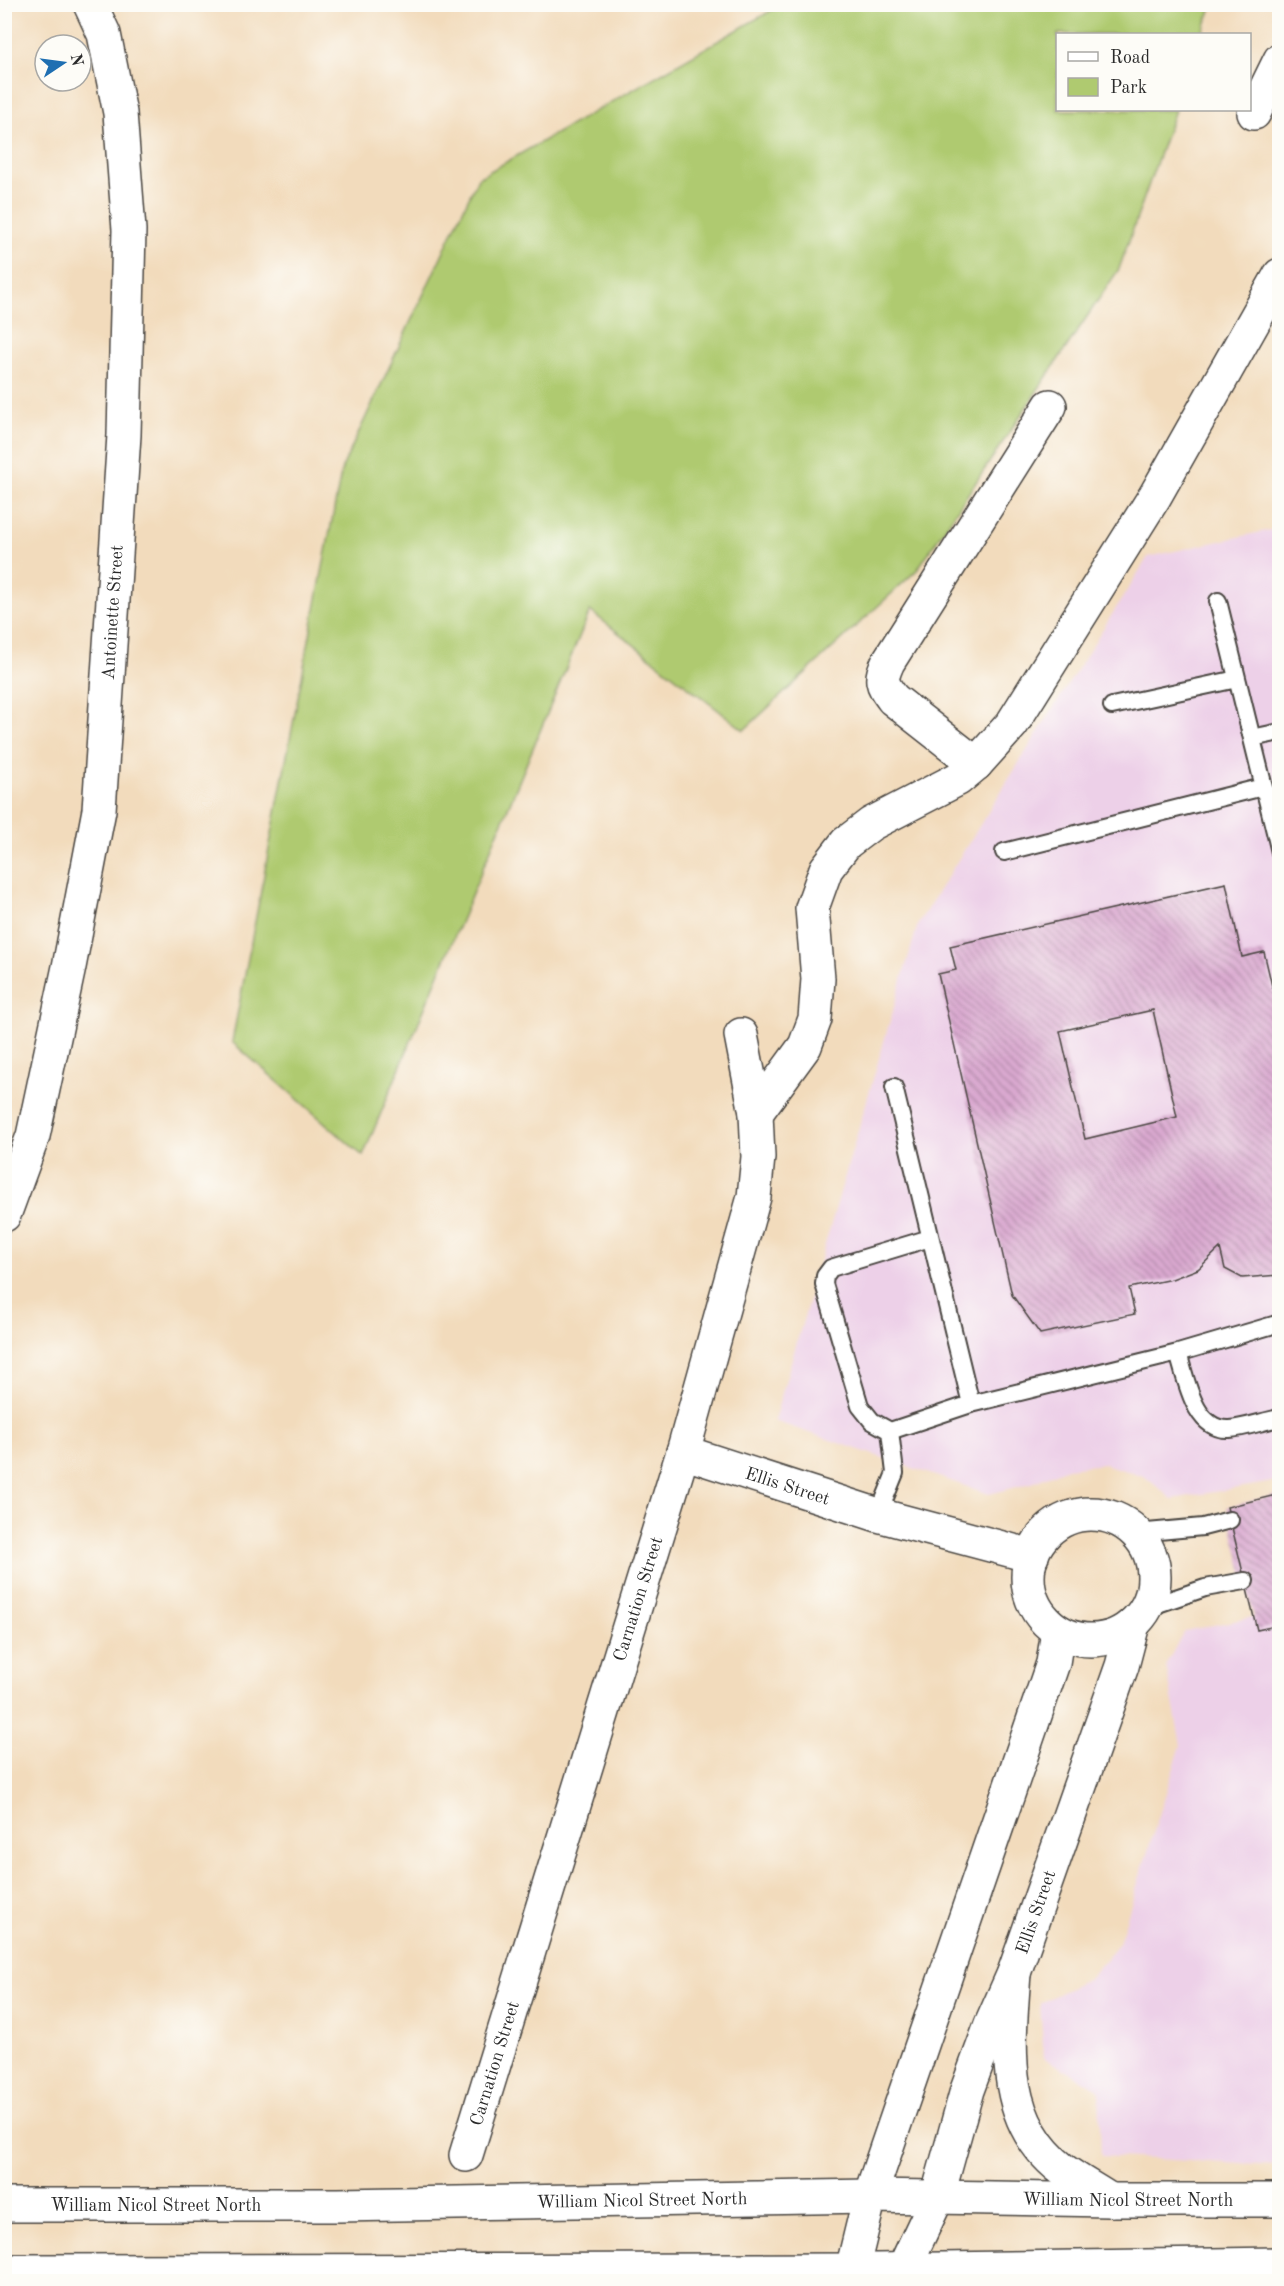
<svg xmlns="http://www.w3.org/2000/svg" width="1284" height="2286" font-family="'Old Standard TT',serif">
  <defs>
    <pattern id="building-back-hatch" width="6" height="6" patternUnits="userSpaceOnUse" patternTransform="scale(1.5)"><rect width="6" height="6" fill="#daa9d0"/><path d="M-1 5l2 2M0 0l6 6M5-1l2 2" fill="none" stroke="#b18aa9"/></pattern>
  </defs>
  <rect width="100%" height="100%" fill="#fdfcf7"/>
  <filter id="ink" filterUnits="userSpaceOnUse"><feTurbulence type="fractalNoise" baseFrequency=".0167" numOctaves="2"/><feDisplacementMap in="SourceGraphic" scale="12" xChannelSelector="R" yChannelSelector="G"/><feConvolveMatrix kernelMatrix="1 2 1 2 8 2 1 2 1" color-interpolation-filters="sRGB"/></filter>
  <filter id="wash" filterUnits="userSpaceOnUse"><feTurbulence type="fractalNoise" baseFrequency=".008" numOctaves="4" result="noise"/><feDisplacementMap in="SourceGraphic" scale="24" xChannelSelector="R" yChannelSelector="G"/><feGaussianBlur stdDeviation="1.35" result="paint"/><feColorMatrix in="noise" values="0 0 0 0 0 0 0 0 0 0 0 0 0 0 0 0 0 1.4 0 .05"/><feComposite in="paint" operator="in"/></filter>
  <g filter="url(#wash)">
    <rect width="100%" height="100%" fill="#f2dbbc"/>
    <!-- built -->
    <path fill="#edd0e8" d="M 1279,528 L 1279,1481 L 1172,1499 L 1144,1476 L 1104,1464 L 1067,1468 L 1032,1483 L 989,1494 L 774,1421 L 918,924 L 1148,557 Z
      M 1279,1612 L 1279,2166 L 1101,2156 L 1099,2089 L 1044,2058 L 1040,2003 L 1090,1978 L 1119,1943 L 1181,1745 L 1166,1665 L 1184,1631 Z"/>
    <!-- park -->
    <path fill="#afca70" stroke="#6d7a4e" stroke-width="1.5" d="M 781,5 L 1212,5 L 1202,34 L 1058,34 L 1058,110 L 1175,110 L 1119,269 L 917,570 L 744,730 L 590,611 L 363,1156 L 232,1042 L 342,468 L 478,178 Z"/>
    <g id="blocks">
      <!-- building -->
      <path fill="url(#building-back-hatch)" fill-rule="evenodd" d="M 1226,883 L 1242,957 L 1264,952 L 1280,1020 L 1280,1275 L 1242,1278 L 1225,1269 L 1220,1248 L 1198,1269 L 1172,1279 L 1129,1288 L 1135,1314 L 1040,1334 L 1012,1295 L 938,974 L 956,970 L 950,946 ZM 1153,1010 L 1177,1117 L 1085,1139 L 1060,1031 Z
        M 1280,1494 L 1280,1625 L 1257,1630 L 1227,1507 Z"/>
    </g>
  </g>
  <g filter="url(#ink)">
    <use href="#blocks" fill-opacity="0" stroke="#494541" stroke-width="1.5"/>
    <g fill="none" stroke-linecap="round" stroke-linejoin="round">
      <!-- service casing -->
      <g stroke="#494541" stroke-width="20">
        <path id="service" d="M 1218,601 L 1280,852
          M 1112,706 L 1237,679
          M 1252,738 L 1280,732
          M 1004,852 L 1263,787
          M 1178,1353 C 1186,1378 1194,1431 1229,1429 C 1245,1428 1263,1421 1280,1418
          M 971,1404 L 1178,1353 L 1280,1323
          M 890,1431 L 872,1421 L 860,1406 L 824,1284 L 825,1276 L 831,1268 L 930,1238
          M 878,1515 L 895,1473 L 890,1431 L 971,1404 L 894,1087
          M 1136,1533 L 1203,1527 L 1230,1520
          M 1146,1608 L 1205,1588 L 1245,1581"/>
      </g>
      <!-- minor casing -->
      <g stroke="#494541" stroke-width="36">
        <g id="minor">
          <path d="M 1254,113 L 1280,60"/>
          <path d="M 976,764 L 893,699 C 881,683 880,680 888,662 L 1050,406"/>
          <path d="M 756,1113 L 805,1046 L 815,1019 L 818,979 L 812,908 L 826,869 L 846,843 L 871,824 L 958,779 L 976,764 L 1012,724 L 1155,496 L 1280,275"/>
          <path id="s1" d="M 4,1215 L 33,1136 L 69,967 L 99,810 L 124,435 L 129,230 L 120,113 L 104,34 L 90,4"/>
          <path id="s2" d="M 683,1452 L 878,1515 L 1032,1556"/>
          <circle cx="1091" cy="1577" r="63"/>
          <path id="s3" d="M 466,2155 L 683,1452 L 754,1197 L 758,1157 L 756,1113 L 741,1035"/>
          <path d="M 870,2196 L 1053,1663 L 1058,1631"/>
          <path id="s4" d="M 937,2198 L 967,2090 L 991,2025 L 1014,1973 L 1122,1666 L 1133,1624"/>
        </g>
      </g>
      <!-- tertiary casing -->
      <g stroke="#494541" stroke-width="36">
        <path id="tertiary" d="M 853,2282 L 852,2270 L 870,2196
          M 892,2282 L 903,2270 L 937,2198"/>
      </g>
      <!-- secondary casing -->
      <g stroke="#494541" stroke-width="36">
        <g id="secondary">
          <path d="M 1014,1973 C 1009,2044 999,2121 1063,2170 C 1078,2181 1095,2190 1110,2200"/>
          <path id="s5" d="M 4,2205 L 338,2205 L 870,2196 L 1110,2200 L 1280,2200"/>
          <path d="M 4,2271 L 876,2270 L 1280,2264"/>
        </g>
      </g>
      <!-- service -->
      <use href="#service" stroke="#fff" stroke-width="16"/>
      <!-- minor -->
      <use href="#minor" stroke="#fff" stroke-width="33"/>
      <!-- tertiary -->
      <use href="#tertiary" stroke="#fff" stroke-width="33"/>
      <!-- secondary -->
      <use href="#secondary" stroke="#fff" stroke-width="33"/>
    </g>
  </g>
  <g text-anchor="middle" stroke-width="6" stroke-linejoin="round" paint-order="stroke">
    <!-- street labels -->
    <g font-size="18" fill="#2b2b2b" stroke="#fdfcf7">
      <text dy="6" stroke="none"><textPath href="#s1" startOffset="615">Antoinette Street</textPath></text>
      <text dy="6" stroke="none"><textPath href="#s2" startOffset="110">Ellis Street</textPath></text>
      <text dy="6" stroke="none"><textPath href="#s3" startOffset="582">Carnation Street</textPath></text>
      <text dy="6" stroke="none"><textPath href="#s4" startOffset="303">Ellis Street</textPath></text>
      <text dy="6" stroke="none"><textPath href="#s3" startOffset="96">Carnation Street</textPath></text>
      <text dy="6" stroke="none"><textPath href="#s5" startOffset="1124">William Nicol Street North</textPath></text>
      <text dy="6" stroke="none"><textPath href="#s5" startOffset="638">William Nicol Street North</textPath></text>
      <text dy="6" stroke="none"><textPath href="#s5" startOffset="152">William Nicol Street North</textPath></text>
    </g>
  </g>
  <!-- margin -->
  <rect width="1284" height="2286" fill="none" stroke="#fdfcf7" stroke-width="24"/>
  <!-- legend -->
  <rect x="1056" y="33" width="195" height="78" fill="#fdfcf7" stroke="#a9a8a5" stroke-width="1.5"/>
  <rect x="1068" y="52" width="30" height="9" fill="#ffffff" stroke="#a9a8a5" stroke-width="1.5"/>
  <text x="1110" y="63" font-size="18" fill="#2b2b2b">Road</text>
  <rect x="1068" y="78" width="30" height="18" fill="#afca70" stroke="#a9a8a5" stroke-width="1.5"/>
  <text x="1110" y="93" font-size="18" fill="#2b2b2b">Park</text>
  <!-- north arrow -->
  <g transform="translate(63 63) rotate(77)"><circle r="28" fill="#fdfcf7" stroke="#a9a8a5" stroke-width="1.5"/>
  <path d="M0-4.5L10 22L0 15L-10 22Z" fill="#1f6fb2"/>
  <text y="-9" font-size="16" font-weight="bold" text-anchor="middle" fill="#2b2b2b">N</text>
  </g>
</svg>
